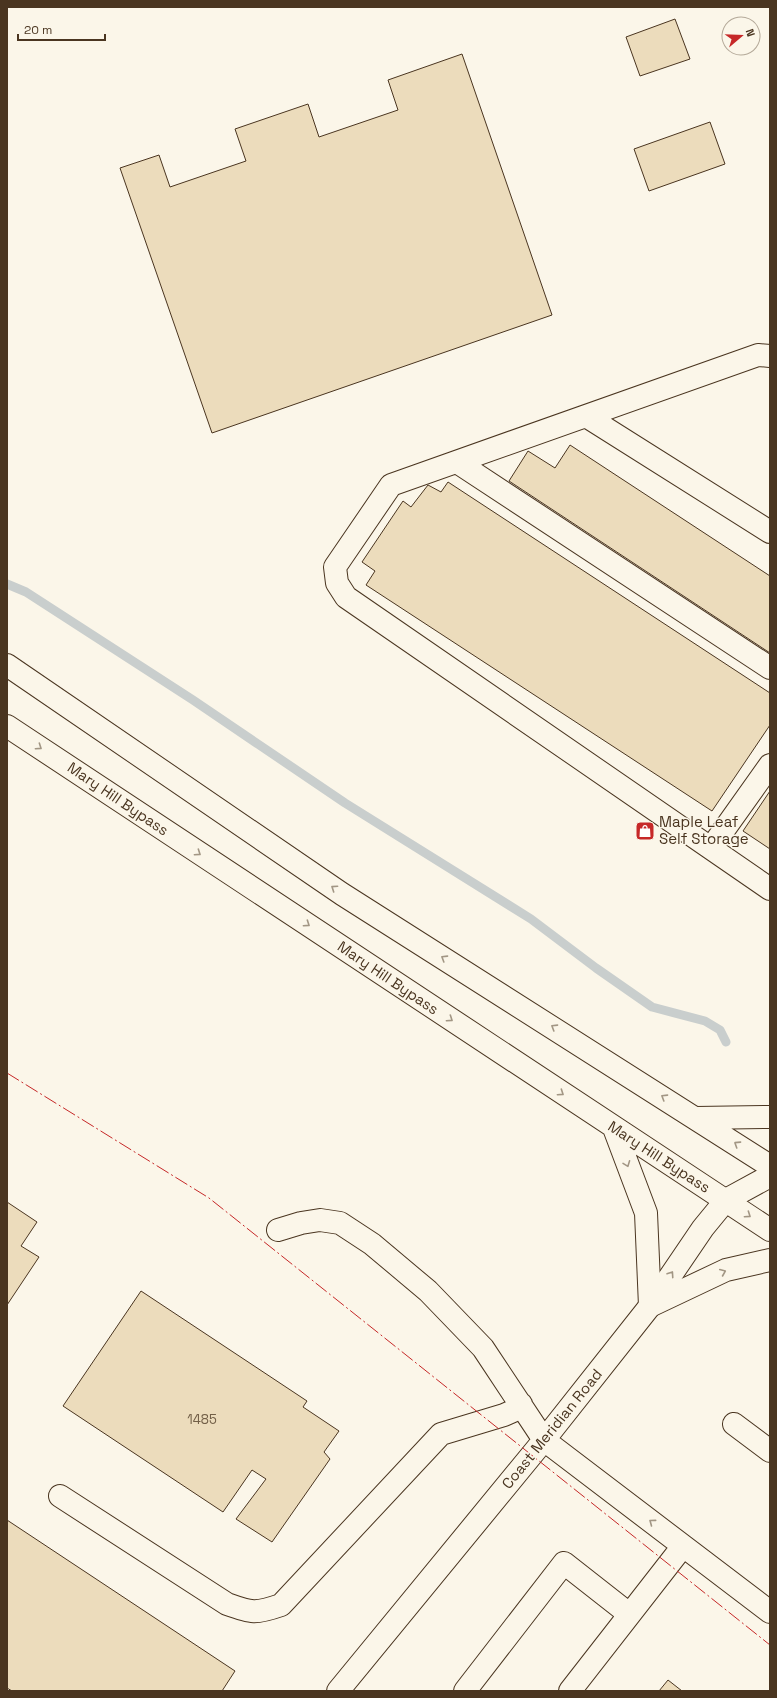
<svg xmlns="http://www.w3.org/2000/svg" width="777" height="1698" font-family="'Space Grotesk',sans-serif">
  <rect width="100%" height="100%" fill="#fbf6e9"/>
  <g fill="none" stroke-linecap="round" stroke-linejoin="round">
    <!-- stream -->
    <path stroke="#c9cecd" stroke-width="9" d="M 7,584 L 26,592 L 193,700 L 345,803 L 531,919 L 596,968 L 652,1007 L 705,1021 L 720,1030 L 726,1042"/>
  </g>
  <!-- building -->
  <path fill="#ecdcbc" stroke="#4a3520" d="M 675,19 L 690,59 L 640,76 L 626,37 Z
    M 462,54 L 552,315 L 212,433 L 120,168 L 159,155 L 170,187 L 246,161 L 235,129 L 308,104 L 319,137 L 398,110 L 388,80 Z
    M 710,122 L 725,164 L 649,191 L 634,149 Z
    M 570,445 L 770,576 L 770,653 L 509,481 L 528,451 L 555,468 Z
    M 448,482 L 770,693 L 770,725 L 712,811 L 366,585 L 375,571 L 362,562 L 403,501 L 411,507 L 428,485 L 441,492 Z
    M 770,791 L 770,849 L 743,831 Z
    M 7,1202 L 37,1222 L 21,1246 L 39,1257 L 7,1305 Z
    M 141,1291 L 307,1401 L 303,1407 L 339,1431 L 324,1452 L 330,1459 L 272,1542 L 236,1519 L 266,1479 L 252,1470 L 223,1512 L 63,1406 Z
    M 7,1520 L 235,1671 L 222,1691 L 12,1691 L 7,1688 Z
    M 668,1680 L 682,1691 L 659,1691 Z"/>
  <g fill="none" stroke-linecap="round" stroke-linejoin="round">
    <!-- minor casing -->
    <g stroke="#4a3520" stroke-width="24">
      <path id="minor" d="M 770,356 L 758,355 L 391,485 L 335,567 L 337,583 L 346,597 L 770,889
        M 586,416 L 770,532
        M 457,462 L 770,668
        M 711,848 L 770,765
        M 278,1230 L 301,1223 L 320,1220 L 340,1223 L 372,1244 L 428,1291 L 483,1348 L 544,1440 L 770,1612
        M 734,1424 L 770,1451
        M 60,1496 L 227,1604 C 252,1613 255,1614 281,1605 L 441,1434 L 504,1415 L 513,1411 L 521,1404
        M 338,1691 L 544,1440 L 650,1306 L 703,1228 L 726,1200 L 770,1176
        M 465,1691 L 564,1563 L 629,1614
        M 570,1691 L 683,1546"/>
    </g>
    <!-- highway casing -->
    <g stroke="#4a3520" stroke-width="24">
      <path id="highway" d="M 7,665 L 342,894 L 770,1166
        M 7,726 L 770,1230
        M 696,1118 L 770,1117
        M 614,1128 L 646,1213 L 650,1306 L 726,1270 L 770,1260"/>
    </g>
    <!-- minor -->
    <use href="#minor" stroke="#fbf6e9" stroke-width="22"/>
    <!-- highway -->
    <use href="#highway" stroke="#fbf6e9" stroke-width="22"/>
    <!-- power -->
    <path stroke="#c62828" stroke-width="1" stroke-dasharray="14 3 2 3" stroke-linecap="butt" d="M 7,1073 L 209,1198 L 770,1645"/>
  </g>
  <!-- one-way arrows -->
  <defs><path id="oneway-chevron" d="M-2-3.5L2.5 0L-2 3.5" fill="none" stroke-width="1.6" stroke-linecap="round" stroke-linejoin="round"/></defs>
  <g stroke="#a29684">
    <use href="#oneway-chevron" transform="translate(39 747) rotate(34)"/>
    <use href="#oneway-chevron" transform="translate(198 853) rotate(34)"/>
    <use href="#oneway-chevron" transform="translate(334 888) rotate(-146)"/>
    <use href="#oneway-chevron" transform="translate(307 924) rotate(34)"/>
    <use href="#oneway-chevron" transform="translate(444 958) rotate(-148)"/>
    <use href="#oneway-chevron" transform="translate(450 1019) rotate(34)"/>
    <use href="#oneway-chevron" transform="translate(554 1027) rotate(-148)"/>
    <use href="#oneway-chevron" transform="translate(561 1093) rotate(34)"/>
    <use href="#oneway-chevron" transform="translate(664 1097) rotate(-148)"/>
    <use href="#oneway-chevron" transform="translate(737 1144) rotate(-147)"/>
    <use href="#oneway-chevron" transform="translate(627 1164) rotate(69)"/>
    <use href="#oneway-chevron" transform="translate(748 1215) rotate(34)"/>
    <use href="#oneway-chevron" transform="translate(723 1272) rotate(-23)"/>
    <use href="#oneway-chevron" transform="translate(671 1274) rotate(-56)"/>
    <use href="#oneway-chevron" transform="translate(652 1522) rotate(-143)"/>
  </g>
  <!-- icons -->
  <defs>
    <g id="shop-square" transform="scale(1)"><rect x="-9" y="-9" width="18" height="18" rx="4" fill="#c62828" stroke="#fbf6e9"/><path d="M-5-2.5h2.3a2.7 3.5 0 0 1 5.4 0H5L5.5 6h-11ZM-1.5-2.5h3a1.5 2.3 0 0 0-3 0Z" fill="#fff"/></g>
  </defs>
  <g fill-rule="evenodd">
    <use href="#shop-square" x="645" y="831"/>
  </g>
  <g text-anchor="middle" stroke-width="3" stroke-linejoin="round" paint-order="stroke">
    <!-- number labels -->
    <g font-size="13" fill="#725f47">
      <text x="202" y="1424">1485</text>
    </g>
    <!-- street labels -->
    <g font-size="15" fill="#4a3520" stroke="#fbf6e9">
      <text transform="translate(118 799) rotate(34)" y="5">Mary Hill Bypass</text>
      <text transform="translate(388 978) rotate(34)" y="5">Mary Hill Bypass</text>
      <text transform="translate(659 1157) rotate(33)" y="5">Mary Hill Bypass</text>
      <text transform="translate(552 1429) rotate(-51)" y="5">Coast Meridian Road</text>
    </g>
    <!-- poi labels -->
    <g font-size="15" fill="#4a3520" stroke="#fbf6e9" text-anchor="start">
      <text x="659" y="827">Maple Leaf<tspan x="659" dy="17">Self Storage</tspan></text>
    </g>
  </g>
  <!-- border -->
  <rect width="777" height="1698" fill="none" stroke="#4a3520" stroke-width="16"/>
  <!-- north arrow -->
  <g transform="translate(741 36) rotate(71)"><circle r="19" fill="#fbf6e9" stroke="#b4a999"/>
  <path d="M0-3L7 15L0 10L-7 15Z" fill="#c62828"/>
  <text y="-6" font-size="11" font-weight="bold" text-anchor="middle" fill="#4a3520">N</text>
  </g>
  <!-- scale -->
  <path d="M18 34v6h87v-6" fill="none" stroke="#4a3520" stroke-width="2"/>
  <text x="24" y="34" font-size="12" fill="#4a3520" stroke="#fbf6e9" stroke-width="3" paint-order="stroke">20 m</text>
</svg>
